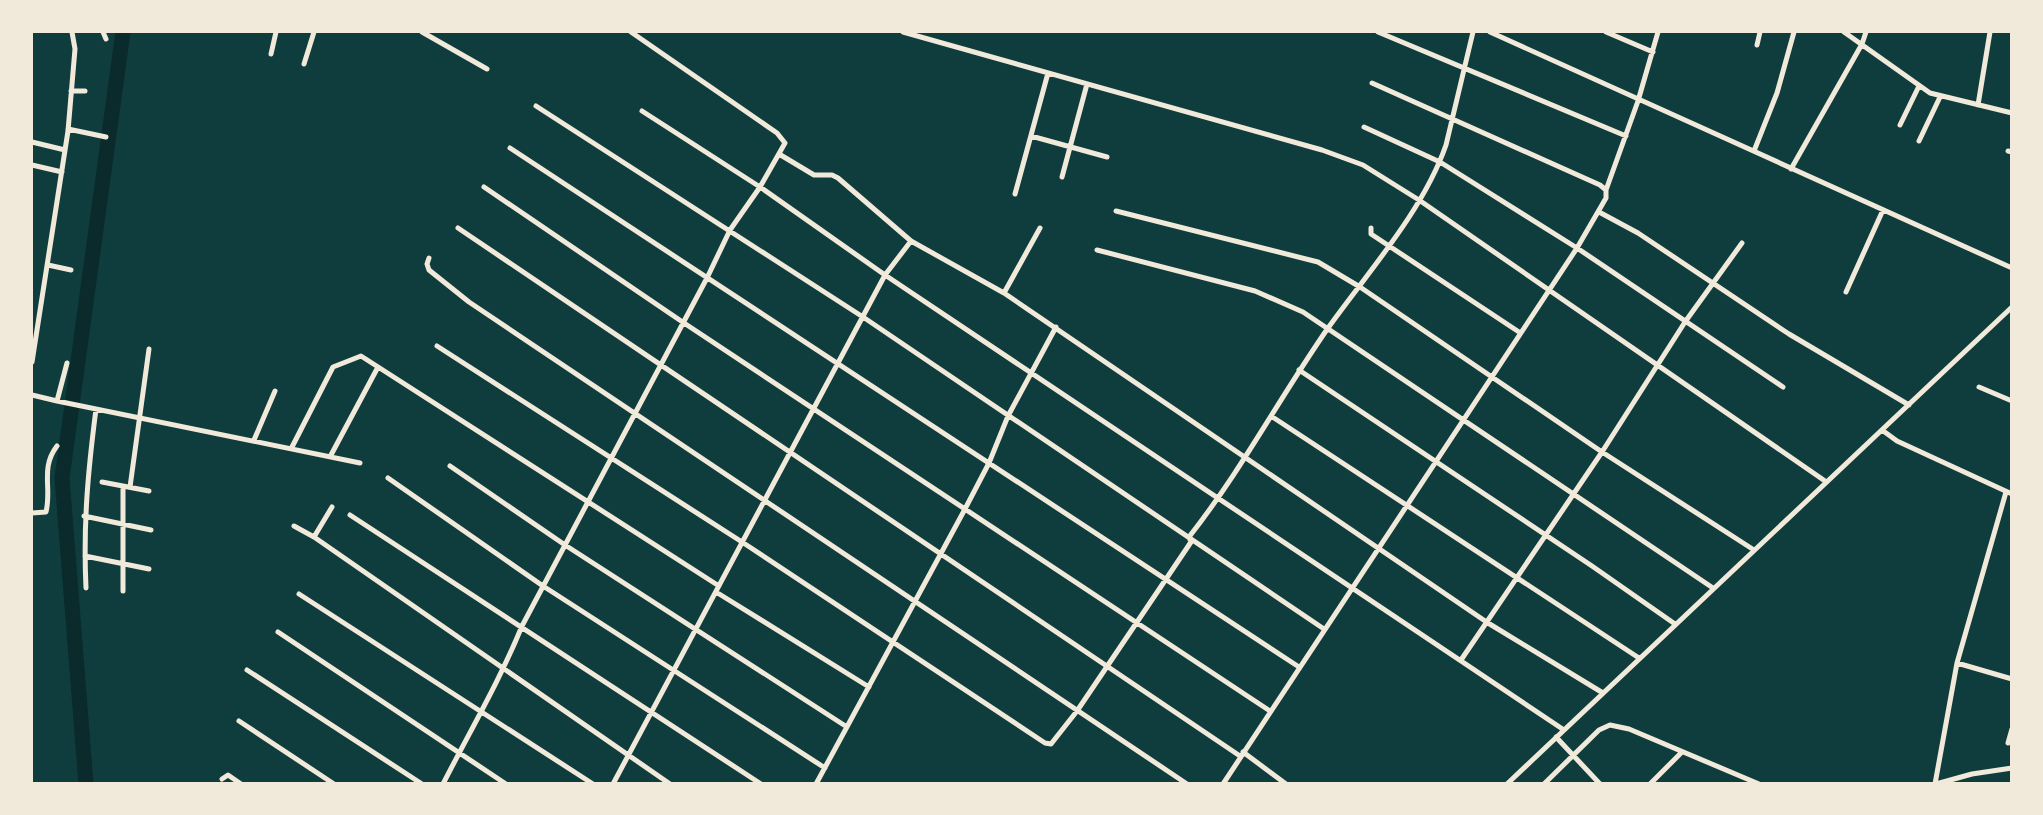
<svg xmlns="http://www.w3.org/2000/svg" width="2043" height="815" font-family="'PT Sans',sans-serif">
  <rect width="100%" height="100%" fill="#0f3d3e"/>
  <g fill="none" stroke-linecap="round" stroke-linejoin="round">
    <!-- river -->
    <path stroke="#0a2a2b" stroke-width="15" d="M 86,784 L 62,478 L 123,32"/>
    <!-- minor -->
    <path stroke="#f1e9da" stroke-width="5" d="M 103,32 L 106,39
      M 422,32 L 487,69
      M 903,32 L 1322,150 L 1363,165 L 1419,200 L 1825,481
      M 1378,32 L 1626,136
      M 1490,32 L 2012,268
      M 1606,32 L 1653,52
      M 1844,32 L 1930,93 L 2012,113
      M 1757,45 L 1760,32
      M 271,54 L 276,32
      M 304,64 L 314,32
      M 71,91 L 85,91
      M 1978,105 L 1990,32
      M 536,106 L 863,317 L 1324,629
      M 642,111 L 760,187 L 885,275 L 1564,730
      M 1900,125 L 1919,86
      M 1364,127 L 1440,162 L 1577,248 L 1783,387
      M 68,129 L 106,137
      M 1031,136 L 1107,157
      M 1919,141 L 1940,97
      M 32,142 L 65,150
      M 510,148 L 1299,667
      M 1754,151 L 1777,93 L 1794,32
      M 2008,151 L 2012,152
      M 779,154 L 814,175 L 832,175 L 838,178 L 911,241 L 1004,293 L 1488,623 L 1603,693
      M 32,165 L 62,172
      M 1791,169 L 1862,44 L 1866,32
      M 1062,177 L 1087,84
      M 484,187 L 684,323 L 1270,711
      M 1606,190 L 1638,101 L 1658,32
      M 1015,194 L 1048,73
      M 1116,211 L 1318,262 L 1360,287 L 1602,452 L 1754,550
      M 1599,212 L 1638,233 L 1789,334 L 1909,405
      M 458,228 L 1240,756
      M 1371,228 L 1371,234 L 1519,332
      M 1097,250 L 1255,291 L 1303,312 L 1713,588
      M 429,258 L 427,264 L 429,270 L 469,302 L 1187,784
      M 48,265 L 71,270
      M 1846,292 L 1883,210
      M 1004,293 L 1040,228
      M 437,346 L 742,542 L 1045,743 L 1051,744 L 1077,711 L 1191,542 L 1189,537 C 1241,471 1280,397 1328,328 C 1368,272 1423,211 1446,145 L 1473,32
      M 32,362 L 68,131 L 75,49 L 72,32
      M 1299,370 L 1592,566 L 1675,624
      M 1979,387 L 2012,401
      M 32,395 L 57,401 L 67,363
      M 57,401 L 360,463
      M 1271,416 L 1639,658
      M 1882,430 L 1897,441 L 2012,494
      M 254,440 L 275,391
      M 292,447 L 333,367 L 361,356 L 719,586
      M 331,455 L 378,367
      M 450,466 L 565,545 L 847,727
      M 388,478 L 543,586 L 825,768
      M 102,482 L 149,491
      M 130,487 L 149,349
      M 32,513 L 46,512 C 52,488 40,468 57,446
      M 350,515 L 761,784
      M 84,516 L 151,530
      M 294,526 L 314,537 L 670,784
      M 314,537 L 332,507
      M 85,556 L 149,569
      M 86,588 C 83,524 88,471 96,409
      M 123,591 L 123,486
      M 716,592 L 869,687
      M 299,594 L 593,784
      M 278,632 L 506,784
      M 1461,660 L 1602,452 L 1685,322 L 1742,243
      M 1957,663 L 2012,679
      M 247,670 L 422,784
      M 239,721 L 334,784
      M 1556,737 L 1600,784
      M 2008,743 L 2012,729
      M 1243,752 L 1286,784
      M 222,779 L 228,775 L 241,784
      M 443,784 C 470,731 500,680 522,626 L 707,278 L 730,230 L 760,187 L 785,143 L 777,133 L 631,32
      M 613,784 L 885,275 L 911,241
      M 816,784 L 965,509 L 989,463 L 1008,416 L 1056,327
      M 1223,784 L 1577,248 L 1606,198 L 1606,190 L 1600,185 L 1372,83
      M 1507,784 L 2012,307
      M 1544,784 L 1599,730 L 1610,725 L 1629,729 L 1759,784
      M 1650,784 L 1681,753
      M 1935,784 L 1957,663 L 2006,492
      M 1936,784 L 1972,774 L 2012,768"/>
  </g>
  <!-- border -->
  <rect width="2043" height="815" fill="none" stroke="#f1e9da" stroke-width="66"/>
</svg>
